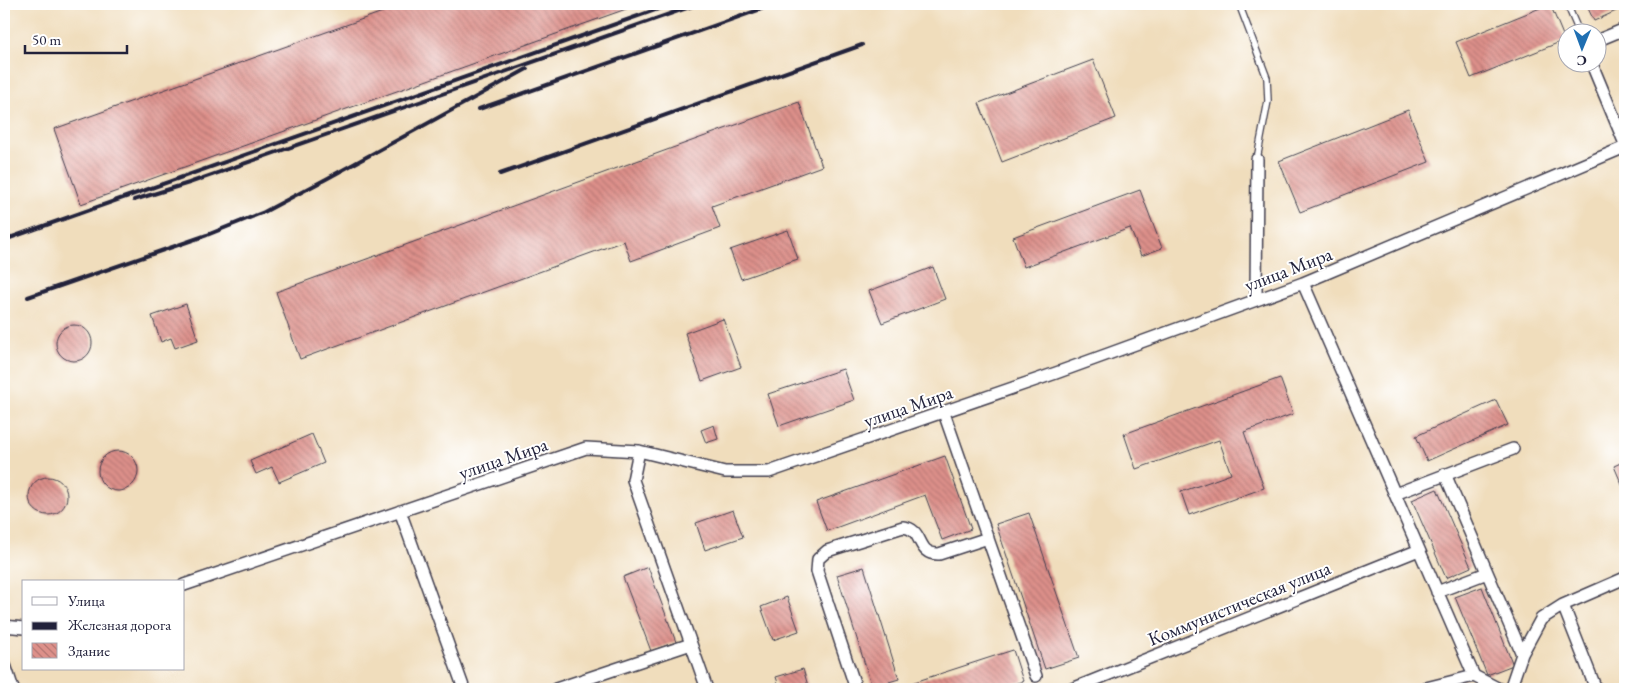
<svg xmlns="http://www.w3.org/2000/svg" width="1629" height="693" font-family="'EB Garamond',serif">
  <defs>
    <pattern id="building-back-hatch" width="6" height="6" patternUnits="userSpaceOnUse" patternTransform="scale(1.25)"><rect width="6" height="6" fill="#dd908a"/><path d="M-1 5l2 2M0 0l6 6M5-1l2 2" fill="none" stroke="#b37572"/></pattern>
  </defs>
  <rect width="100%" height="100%" fill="#fff"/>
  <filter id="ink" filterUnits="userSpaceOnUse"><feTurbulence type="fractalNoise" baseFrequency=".02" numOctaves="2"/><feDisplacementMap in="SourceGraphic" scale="10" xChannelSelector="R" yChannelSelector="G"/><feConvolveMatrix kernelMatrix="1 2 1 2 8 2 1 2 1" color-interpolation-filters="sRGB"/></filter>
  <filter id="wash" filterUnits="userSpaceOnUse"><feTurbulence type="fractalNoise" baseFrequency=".0096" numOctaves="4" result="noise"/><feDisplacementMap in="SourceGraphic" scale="20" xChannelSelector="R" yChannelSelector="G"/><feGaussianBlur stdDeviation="1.12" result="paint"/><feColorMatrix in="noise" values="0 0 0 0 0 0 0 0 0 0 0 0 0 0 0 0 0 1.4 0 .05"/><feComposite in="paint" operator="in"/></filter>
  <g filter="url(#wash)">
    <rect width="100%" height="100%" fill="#f0ddbc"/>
    <g id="blocks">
      <!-- building -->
      <path fill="url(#building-back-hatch)" d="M 405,4 L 640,4 L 81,204 L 54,129 Z
        M 1550,4 L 1565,40 L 1471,78 L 1456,42 Z
        M 1586,4 L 1625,4 L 1625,7 L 1594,21 Z
        M 1093,60 L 1116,118 L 1002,162 L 979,103 Z
        M 799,102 L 822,166 L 712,206 L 720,228 L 631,261 L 624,241 L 300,359 L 276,292 Z
        M 1408,110 L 1429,162 L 1300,212 L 1279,161 Z
        M 1140,190 L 1162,248 L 1141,256 L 1130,228 L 1024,267 L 1013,237 Z
        M 788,230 L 798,259 L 741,279 L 730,250 Z
        M 933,267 L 945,299 L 882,323 L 869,291 Z
        M 186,304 L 198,340 L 175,348 L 171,338 L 161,342 L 152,316 Z
        M 723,319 L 741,367 L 702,381 L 685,333 Z
        M56 343a18 18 0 1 1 36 0a18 18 0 1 1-36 0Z
        M 843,369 L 854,400 L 779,426 L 768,394 Z
        M 1280,378 L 1293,414 L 1244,432 L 1264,488 L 1189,515 L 1181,492 L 1231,474 L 1219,440 L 1136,469 L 1124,434 Z
        M 1496,400 L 1508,425 L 1427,461 L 1416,436 Z
        M 714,425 L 718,439 L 706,443 L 701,430 Z
        M 312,434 L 324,463 L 279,482 L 272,467 L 256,474 L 250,461 Z
        M98 471a20 20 0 1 1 40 0a20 20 0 1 1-40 0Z
        M 945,456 L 971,529 L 942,540 L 925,495 L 827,531 L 816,502 Z
        M 1625,461 L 1625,492 L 1614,466 Z
        M29 496a19 19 0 1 1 38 0a19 19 0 1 1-38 0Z
        M 1437,489 L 1471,567 L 1446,578 L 1412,500 Z
        M 733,510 L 743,537 L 705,550 L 696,523 Z
        M 1029,513 L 1079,658 L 1045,669 L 996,524 Z
        M 648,567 L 676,642 L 651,651 L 623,577 Z
        M 864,567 L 899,679 L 872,687 L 837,575 Z
        M 1482,587 L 1513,665 L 1487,675 L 1455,597 Z
        M 787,597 L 799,631 L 773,640 L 761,607 Z
        M 1013,650 L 1023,681 L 999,689 L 893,689 Z
        M 803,669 L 809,689 L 780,689 L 776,677 Z"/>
    </g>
  </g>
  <g filter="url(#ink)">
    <use href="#blocks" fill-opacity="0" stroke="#413e4e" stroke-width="1"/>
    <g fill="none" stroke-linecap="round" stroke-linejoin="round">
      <!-- service casing -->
      <g stroke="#413e4e" stroke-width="8">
        <path id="service" d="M 1239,4 L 1267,78 L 1268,101 L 1257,159
          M 1567,4 L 1579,32"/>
      </g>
      <!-- minor casing -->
      <g stroke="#413e4e" stroke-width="14">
        <path id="minor" d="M 1596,41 L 1625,29
          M 1591,62 L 1625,144
          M 1303,283 L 1474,676 L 1499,689
          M 1256,300 L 1257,159
          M 944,413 L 1036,676
          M 639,451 L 633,480 L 707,689
          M 1445,474 L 1522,654 L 1510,689
          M 1395,494 L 1513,449
          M 400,511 L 464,689
          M 184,585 L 586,448 L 639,451 L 725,472 L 769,472 L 1056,373 L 1303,283 L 1625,147
          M 1437,592 L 1487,573
          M 1563,605 L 1596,689
          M 4,626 L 24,628
          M 1522,654 L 1541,619 L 1563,605 L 1625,578
          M 4,662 L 13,689
          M 556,689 L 691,644
          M 856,689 L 817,571 L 818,559 L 827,551 L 903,527 C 925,529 915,555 939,554 L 988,538
          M 1072,689 L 1419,550
          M 1422,689 L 1474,676"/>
      </g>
      <!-- service -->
      <use href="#service" stroke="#fff" stroke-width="5.5"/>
      <!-- minor -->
      <use href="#minor" stroke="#fff" stroke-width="11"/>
      <!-- rail -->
      <path stroke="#22223b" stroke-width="4" d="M 479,109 L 775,4
        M 500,174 L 862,45
        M 134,200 L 189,183 L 698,4
        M 4,240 L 672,4
        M 28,297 L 207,235 L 264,212 L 328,178 L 527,69"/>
    </g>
  </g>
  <g text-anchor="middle" stroke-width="4" stroke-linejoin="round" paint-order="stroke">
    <!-- street labels -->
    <g font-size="19" fill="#22223b" stroke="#fff">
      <text transform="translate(1288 269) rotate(-21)" y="7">улица Мира</text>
      <text transform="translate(908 406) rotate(-19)" y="7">улица Мира</text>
      <text transform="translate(503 458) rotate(-19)" y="7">улица Мира</text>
      <text transform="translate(1239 603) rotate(-22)" y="7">Коммунистическая улица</text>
    </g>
  </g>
  <!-- margin -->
  <rect width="1629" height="693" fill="none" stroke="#fff" stroke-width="20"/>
  <!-- legend -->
  <rect x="22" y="580" width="162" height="90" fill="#ffffff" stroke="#a7a7b1"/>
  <rect x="32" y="597" width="25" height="8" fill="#ffffff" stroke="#a7a7b1"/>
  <text x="68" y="606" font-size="15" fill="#22223b">Улица</text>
  <rect x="32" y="622" width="25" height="8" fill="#22223b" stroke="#a7a7b1"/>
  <text x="68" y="630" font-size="15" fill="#22223b">Железная дорога</text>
  <rect x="32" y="643" width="25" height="15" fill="url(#building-back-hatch)" stroke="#a7a7b1"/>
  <text x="68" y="656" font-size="15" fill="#22223b">Здание</text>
  <!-- north arrow -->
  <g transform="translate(1582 48) rotate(181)"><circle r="24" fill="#ffffff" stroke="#a7a7b1"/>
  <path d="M0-4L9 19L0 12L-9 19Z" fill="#1f6fb2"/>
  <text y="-8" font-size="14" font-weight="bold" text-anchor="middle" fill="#22223b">С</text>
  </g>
  <!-- scale -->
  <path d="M25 45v8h102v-8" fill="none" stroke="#22223b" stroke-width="2.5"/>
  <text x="32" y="45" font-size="15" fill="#22223b" stroke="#ffffff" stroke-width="4" paint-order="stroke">50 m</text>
</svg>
